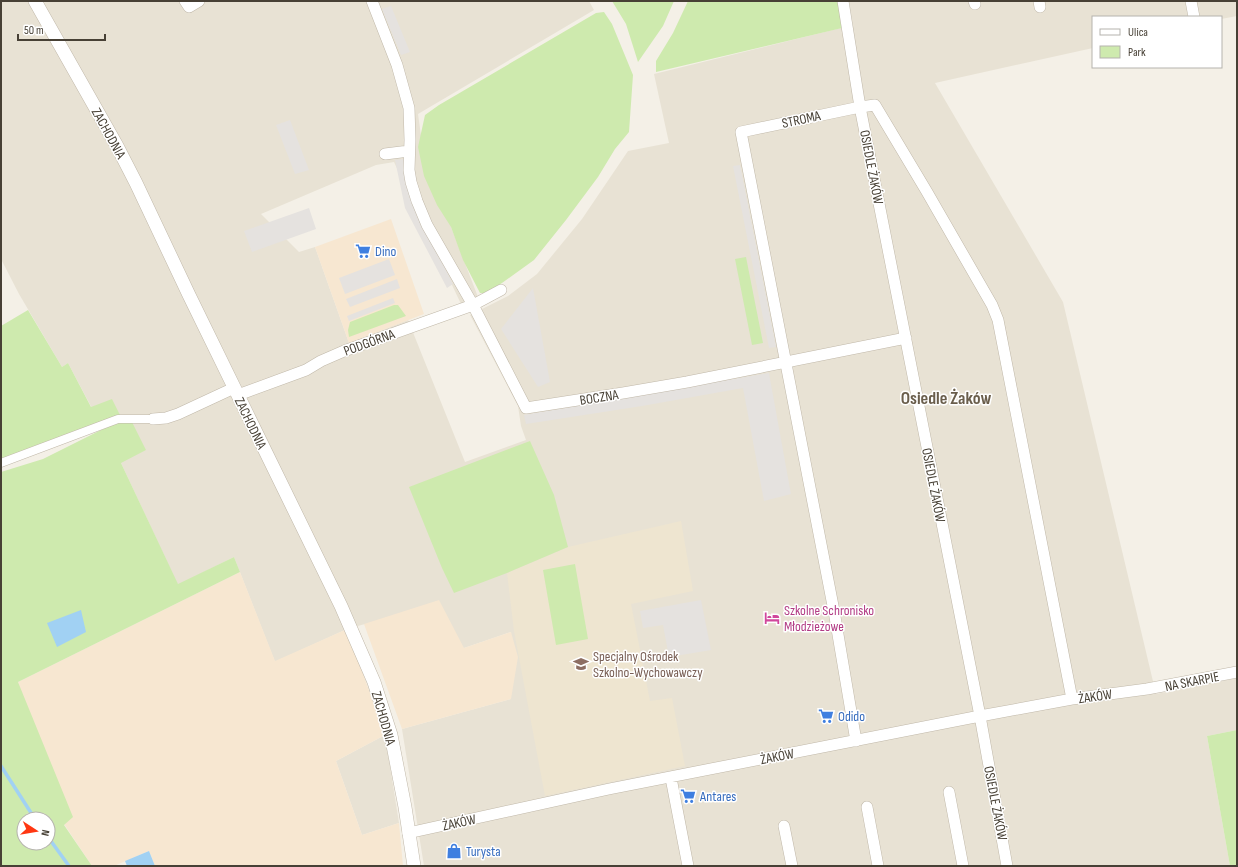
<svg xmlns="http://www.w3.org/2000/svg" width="1238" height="867" font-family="'Sofia Sans Condensed',sans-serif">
  <rect width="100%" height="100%" fill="#f4f0e7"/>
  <!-- residential -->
  <path fill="#e8e2d4" d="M 1,1 L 589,1 L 594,10 L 418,114 L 424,157 L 478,297 L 461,304 L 394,162 L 376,165 L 261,214 L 299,252 L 315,247 L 349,343 L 408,320 L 465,462 L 526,440 L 521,426 L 518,406 L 470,315 L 508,296 L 537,274 L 582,219 L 628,151 L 669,143 L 654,74 L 853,25 L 849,1 L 1237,1 L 1237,16 L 1221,19 L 1221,17 L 1093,17 L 1093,48 L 935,83 L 1063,302 L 1156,694 L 1237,678 L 1237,730 L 1207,736 L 1230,866 L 424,866 L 402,729 L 511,699 L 511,632 L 464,648 L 365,624 L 347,629 L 275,662 L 234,557 L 178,585 L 121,463 L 68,363 L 62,367 L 19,294 L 1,259 Z
    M 385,735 L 399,823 L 362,835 L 336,761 Z"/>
  <!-- commercial -->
  <path fill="#f7e7d1" d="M 391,219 L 424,314 L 349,343 L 315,247 Z
    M 240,572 L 275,661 L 347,629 L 385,735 L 336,761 L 362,835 L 399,823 L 403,866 L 155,866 L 149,851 L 114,866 L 92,866 L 64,824 L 18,682 Z
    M 439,600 L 464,648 L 511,632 L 518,657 L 511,699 L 402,729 L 364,624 Z"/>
  <!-- education -->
  <path fill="#eee5d0" d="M 681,521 L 693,591 L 631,604 L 650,701 L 672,698 L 685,766 L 545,796 L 514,631 L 507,573 L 568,547 Z"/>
  <!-- green -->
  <path fill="#ceeaae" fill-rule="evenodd" d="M 612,1 L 674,1 L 663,26 L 638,62 L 626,24 Z
    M 688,1 L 838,1 L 842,28 L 656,72 L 656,61 L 673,33 Z
    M 604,12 L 612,24 L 633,75 L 629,132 L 615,149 L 598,177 L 566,220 L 534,260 L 488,293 L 480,293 L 463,260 L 451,227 L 437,205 L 424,176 L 418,147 L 425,115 L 439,105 L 596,13 Z
    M 746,257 L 763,343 L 752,345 L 735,259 Z
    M 394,305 L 398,305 L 406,316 L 349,337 L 348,330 L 350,322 Z
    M 28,310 L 62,367 L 68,363 L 91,407 L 112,399 L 120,415 L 1,460 L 1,326 Z
    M 132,422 L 146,450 L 121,463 L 178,584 L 234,557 L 240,572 L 18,682 L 73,817 L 64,825 L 92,866 L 1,866 L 1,472 L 43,459 L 103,429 L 117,423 ZM 24,819 L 48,819 L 48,843 L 24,843 Z
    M 530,441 L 554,495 L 568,547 L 507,573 L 454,593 L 442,568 L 409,487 Z
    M 575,564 L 588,639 L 556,645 L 543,570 Z
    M 1237,730 L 1237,866 L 1230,866 L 1207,736 Z"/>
  <!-- parking -->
  <path fill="#e5e2df" d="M 391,6 L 410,52 L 401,55 L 382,9 Z
    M 290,120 L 309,170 L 295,174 L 276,125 Z
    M 404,159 L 410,192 L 413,205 L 453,284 L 447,288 L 405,208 L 395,160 Z
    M 740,165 L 776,347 L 769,348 L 733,166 Z
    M 309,208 L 316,229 L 252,252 L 244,231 Z
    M 389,259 L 395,275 L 345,294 L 339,278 Z
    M 397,279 L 400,288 L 350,307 L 346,299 Z
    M 533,288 L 550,382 L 538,387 L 501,329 Z
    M 393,298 L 395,303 L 349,321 L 347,316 Z
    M 769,373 L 791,494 L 764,501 L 743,388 L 642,406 L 526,424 L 524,415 Z
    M 701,600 L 711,650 L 669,657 L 663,625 L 643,628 L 640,611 Z"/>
  <!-- water -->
  <path fill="#a1d1f3" d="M 81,610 L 86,632 L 57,647 L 47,623 Z
    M 149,851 L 155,866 L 127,866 L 125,861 Z"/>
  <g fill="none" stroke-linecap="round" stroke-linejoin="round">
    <!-- stream -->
    <path stroke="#a1d1f3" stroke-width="3.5" d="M 1,766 L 35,819
      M 48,837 L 69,866"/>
    <!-- pedestrian casing -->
    <g stroke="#c0b8a9" stroke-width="9">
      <path id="pedestrian" d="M 1,463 L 118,419 L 153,419"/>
    </g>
    <!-- minor casing -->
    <g stroke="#c0b8a9" stroke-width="12">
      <path id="minor" d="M 185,1 L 189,7 L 199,1
        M 372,1 L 397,65 L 409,108 L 410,140 L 409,170 L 411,182 L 417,201 L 427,225 L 473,305 L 526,408 L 623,393 L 687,382 L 906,338
        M 843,1 L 860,107 L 980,716 L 1007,866
        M 974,1 L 975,4
        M 1039,1 L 1040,7
        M 1191,1 L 1194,17
        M 385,154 L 409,151
        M 238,395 L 306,370 L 321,361 L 344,351 L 473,305 L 501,290
        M 153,419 L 166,418 L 178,414 L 234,388
        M 856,741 L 834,611 L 741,132 L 860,107 L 875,105 L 927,192 L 992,305 L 998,320 L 1072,699
        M 671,778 L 688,866
        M 949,792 L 963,866
        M 867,807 L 878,866
        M 784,826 L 792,866
        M 408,833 L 609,789 L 980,716 L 1072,699 L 1147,689 L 1237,672"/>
    </g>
    <!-- tertiary casing -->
    <g stroke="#c0b8a9" stroke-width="14">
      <path id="tertiary" d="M 35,1 L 117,146 L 136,183 L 189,295 L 341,606 L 374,682 L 391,735 L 405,807 L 414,866"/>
    </g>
    <!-- pedestrian -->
    <use href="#pedestrian" stroke="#fff" stroke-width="8"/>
    <!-- minor -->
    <use href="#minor" stroke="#fff" stroke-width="11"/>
    <!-- tertiary -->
    <use href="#tertiary" stroke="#fff" stroke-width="13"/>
  </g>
  <!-- icons -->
  <defs>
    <g id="supermarket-bare" transform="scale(1.2)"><path d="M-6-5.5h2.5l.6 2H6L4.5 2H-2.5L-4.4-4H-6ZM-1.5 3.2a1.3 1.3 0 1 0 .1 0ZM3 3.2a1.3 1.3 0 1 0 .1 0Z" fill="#3f7fe0" stroke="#fff" stroke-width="2.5" paint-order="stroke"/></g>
    <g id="hotel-bare" transform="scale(1.2)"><path d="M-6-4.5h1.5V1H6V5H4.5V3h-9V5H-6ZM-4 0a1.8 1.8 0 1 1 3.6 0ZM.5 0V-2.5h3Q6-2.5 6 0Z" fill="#d1479c" stroke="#fff" stroke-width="2.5" paint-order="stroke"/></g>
    <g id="school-bare" transform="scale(1.2)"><path d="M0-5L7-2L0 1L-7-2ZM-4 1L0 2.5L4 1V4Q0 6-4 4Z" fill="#8d6e63" stroke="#fff" stroke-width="2.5" paint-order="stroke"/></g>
    <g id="shop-bare" transform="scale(1.2)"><path d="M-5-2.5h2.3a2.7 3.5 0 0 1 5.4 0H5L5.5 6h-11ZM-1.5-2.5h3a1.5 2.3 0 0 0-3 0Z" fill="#3f7fe0" stroke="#fff" stroke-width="2.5" paint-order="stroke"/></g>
  </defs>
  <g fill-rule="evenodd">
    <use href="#supermarket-bare" x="363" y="251"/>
    <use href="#hotel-bare" x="772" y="618"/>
    <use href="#school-bare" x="581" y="664"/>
    <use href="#supermarket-bare" x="826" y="716"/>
    <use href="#supermarket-bare" x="688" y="796"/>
    <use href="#shop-bare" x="454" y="851"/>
  </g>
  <g text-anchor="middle" stroke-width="3" stroke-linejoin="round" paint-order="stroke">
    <!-- street labels -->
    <g font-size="14" fill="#474035" stroke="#fff">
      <text transform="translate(801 119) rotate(-12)" y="5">STROMA</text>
      <text transform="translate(109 133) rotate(61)" y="5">ZACHODNIA</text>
      <text transform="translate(872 167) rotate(79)" y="5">OSIEDLE ŻAKÓW</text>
      <text transform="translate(369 342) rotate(-20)" y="5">PODGÓRNA</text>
      <text transform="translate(599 397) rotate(-9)" y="5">BOCZNA</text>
      <text transform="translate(251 423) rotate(64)" y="5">ZACHODNIA</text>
      <text transform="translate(934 485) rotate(79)" y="5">OSIEDLE ŻAKÓW</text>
      <text transform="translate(1192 681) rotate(-11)" y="5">NA SKARPIE</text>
      <text transform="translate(1095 696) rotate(-8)" y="5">ŻAKÓW</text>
      <text transform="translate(384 718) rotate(74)" y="5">ZACHODNIA</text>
      <text transform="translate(777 756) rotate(-11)" y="5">ŻAKÓW</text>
      <text transform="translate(996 803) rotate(79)" y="5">OSIEDLE ŻAKÓW</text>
      <text transform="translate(459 822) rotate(-12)" y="5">ŻAKÓW</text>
    </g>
    <!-- shop labels -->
    <g font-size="14" fill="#366cbe" stroke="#fff" text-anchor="start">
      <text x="375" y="256">Dino</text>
      <text x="838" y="721">Odido</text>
      <text x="700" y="801">Antares</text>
      <text x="466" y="856">Turysta</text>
    </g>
    <!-- hotel labels -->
    <g font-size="14" fill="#b23c85" stroke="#fff" text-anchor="start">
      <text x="784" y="615">Szkolne Schronisko<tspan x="784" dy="16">Młodzieżowe</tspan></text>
    </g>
    <!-- education labels -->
    <g font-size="14" fill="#785e54" stroke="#fff" text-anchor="start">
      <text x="593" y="661">Specjalny Ośrodek<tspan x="593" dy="16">Szkolno-Wychowawczy</tspan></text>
    </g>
    <!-- district labels -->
    <g font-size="18" font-weight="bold" fill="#6a5e4c" stroke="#fff">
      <text x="946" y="404">Osiedle Żaków</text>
    </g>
  </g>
  <!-- border -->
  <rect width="1238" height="867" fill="none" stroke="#474035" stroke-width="4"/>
  <!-- legend -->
  <rect x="1092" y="16" width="130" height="52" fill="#ffffff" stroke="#b5b3ae"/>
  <rect x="1100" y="29" width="20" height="6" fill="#ffffff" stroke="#b5b3ae"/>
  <text x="1128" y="36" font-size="12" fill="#474035">Ulica</text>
  <rect x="1100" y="46" width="20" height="12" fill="#ceeaae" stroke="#b5b3ae"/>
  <text x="1128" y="56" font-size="12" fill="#474035">Park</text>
  <!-- north arrow -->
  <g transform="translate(36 831) rotate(102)"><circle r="19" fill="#ffffff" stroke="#b5b3ae"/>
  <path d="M0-3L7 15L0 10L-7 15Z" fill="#ff3712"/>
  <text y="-6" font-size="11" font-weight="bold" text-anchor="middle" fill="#474035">N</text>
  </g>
  <!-- scale -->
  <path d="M18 34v6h87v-6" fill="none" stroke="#474035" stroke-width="2"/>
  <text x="24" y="34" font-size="12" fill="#474035" stroke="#ffffff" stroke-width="3" paint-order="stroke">50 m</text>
</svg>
